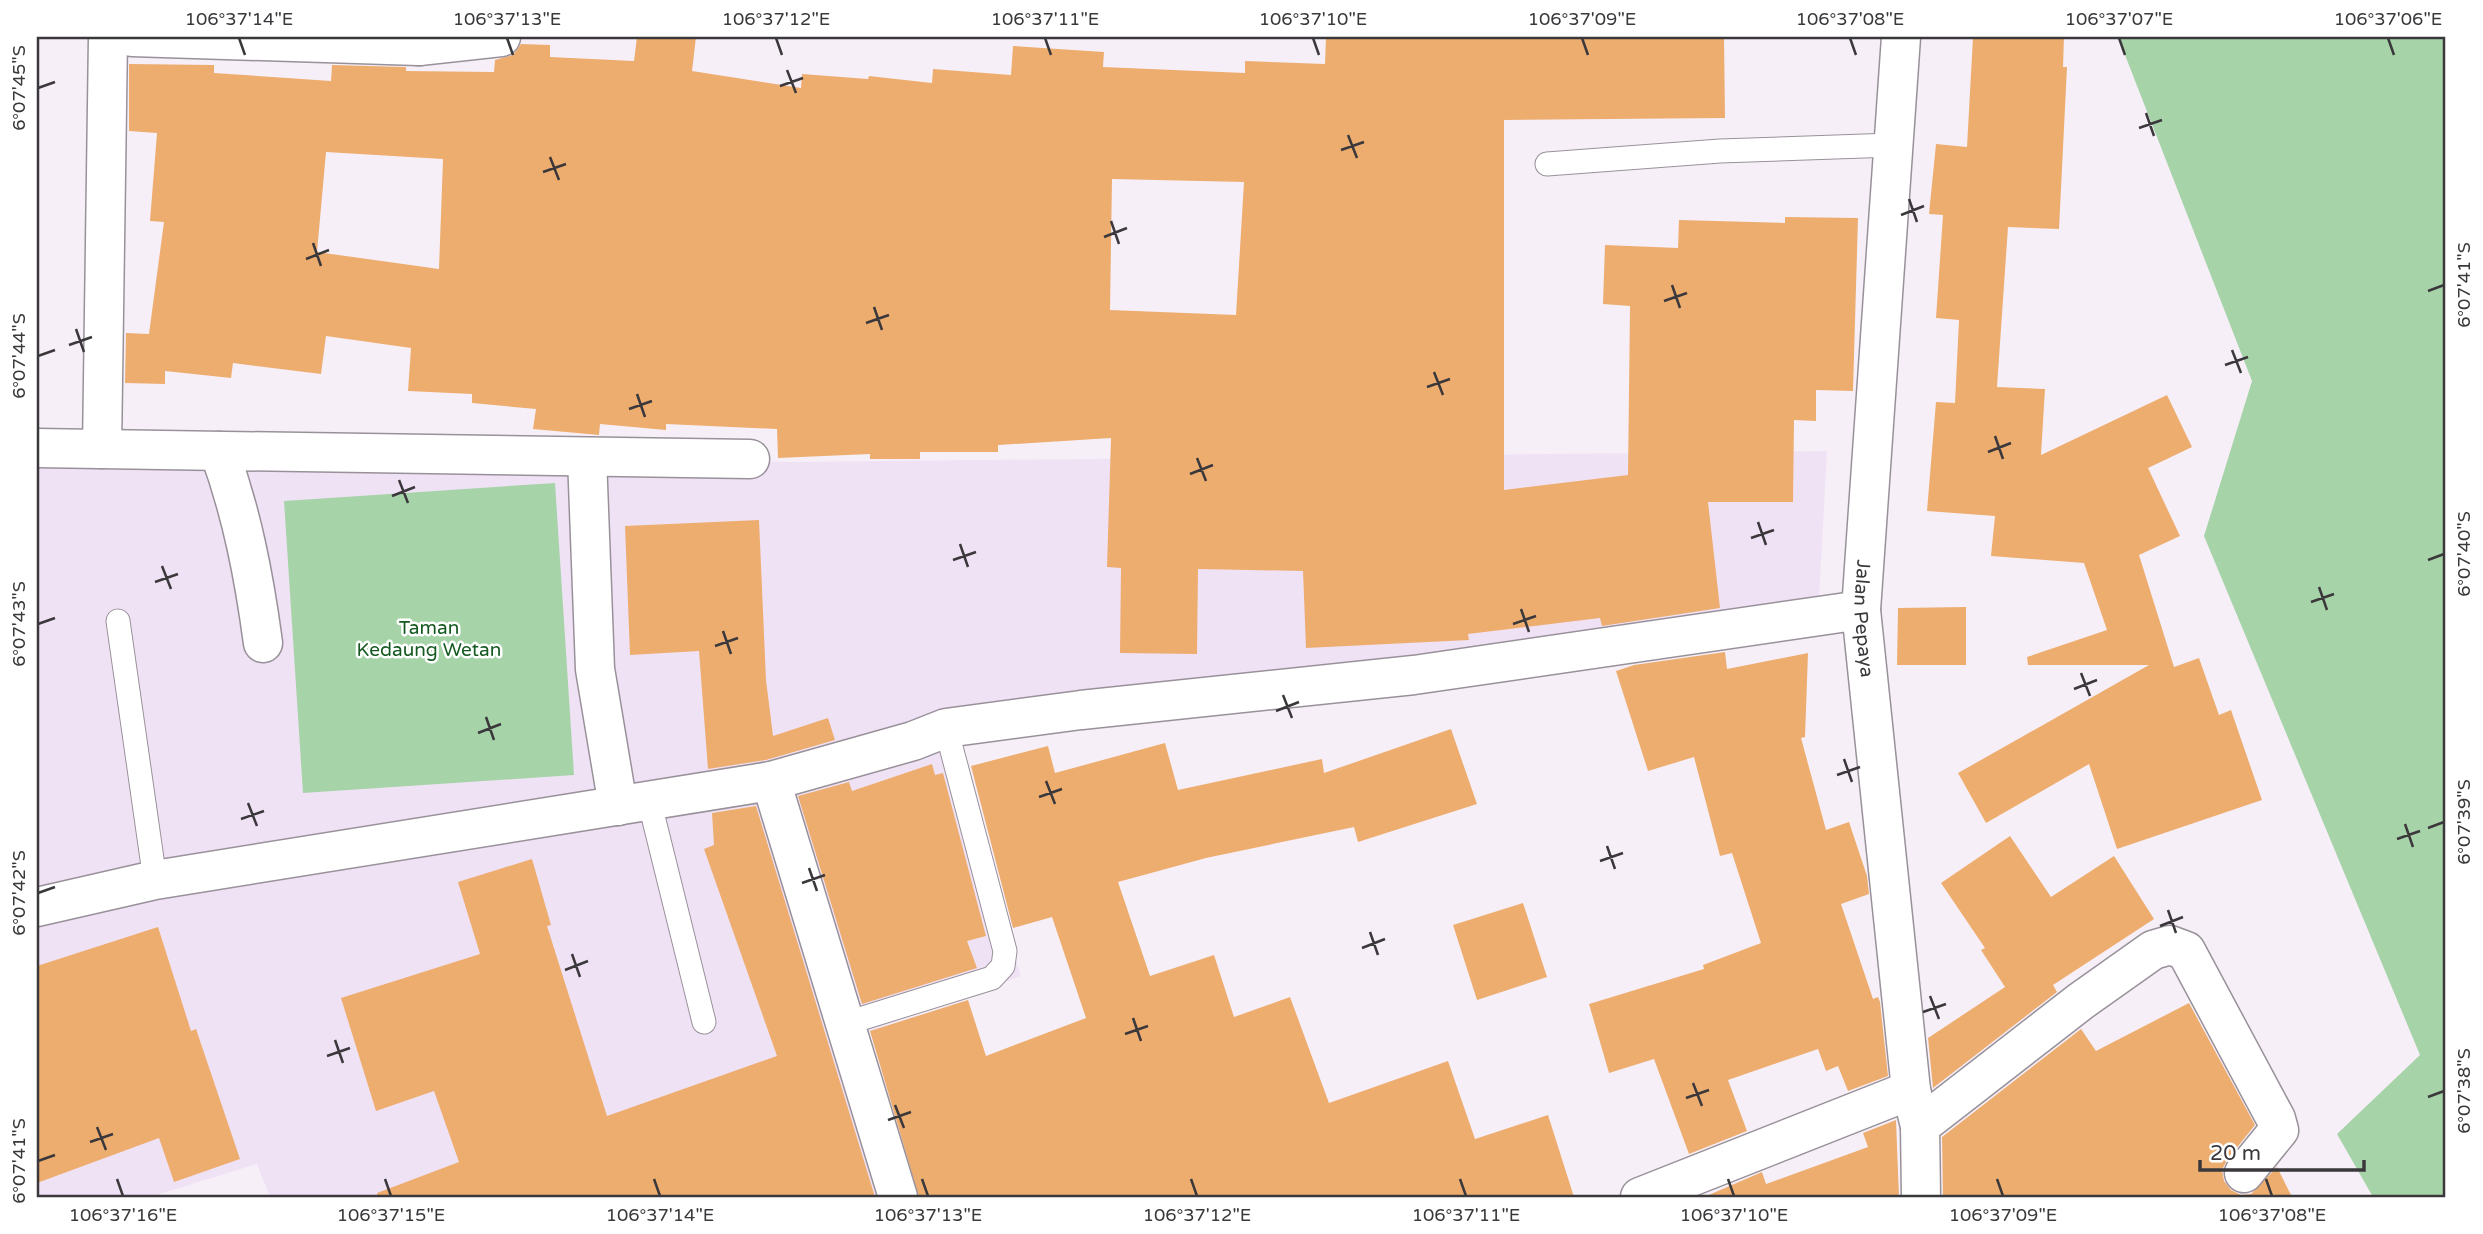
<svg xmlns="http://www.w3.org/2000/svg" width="2483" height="1234" font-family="'Varela Round',sans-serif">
  <rect width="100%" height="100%" fill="#f7eff8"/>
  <!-- industrial -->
  <path fill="#f0e2f5" d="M 98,449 L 793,462 L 1827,451 L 1819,601 L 937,732 L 1021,976 L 847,1039 L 899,1197 L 270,1197 L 257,1164 L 150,1197 L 37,1197 L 37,453 Z"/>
  <!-- green -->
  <path fill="#a7d3a9" d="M 2118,37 L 2446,37 L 2446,1197 L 2373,1197 L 2337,1134 L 2420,1055 L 2204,536 L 2252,381 Z
    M 555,483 L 574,775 L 303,793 L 284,501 Z"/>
  <!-- building -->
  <path fill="#edad6f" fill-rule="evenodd" d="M 637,37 L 696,37 L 692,71 L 801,88 L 802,74 L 868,79 L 869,76 L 932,83 L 933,69 L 1011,75 L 1013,46 L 1104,52 L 1103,67 L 1245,73 L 1245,61 L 1325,64 L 1326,37 L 1724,37 L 1725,118 L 1504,120 L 1504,490 L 1628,475 L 1630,306 L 1603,304 L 1605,245 L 1678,248 L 1679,220 L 1785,223 L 1785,217 L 1858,218 L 1853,391 L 1816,390 L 1816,421 L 1794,420 L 1793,502 L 1708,502 L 1720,608 L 1602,626 L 1600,618 L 1468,634 L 1469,640 L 1306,648 L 1303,571 L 1198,569 L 1197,654 L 1120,653 L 1121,568 L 1107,567 L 1111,438 L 998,445 L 998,452 L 920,452 L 920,459 L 870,459 L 870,454 L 778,458 L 777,429 L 666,424 L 666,430 L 600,424 L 599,435 L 533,429 L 536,409 L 472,403 L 472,394 L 408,391 L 411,348 L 326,336 L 321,374 L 233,363 L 231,378 L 165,371 L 165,384 L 125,383 L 126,333 L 149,334 L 164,222 L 150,221 L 157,133 L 129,131 L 129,64 L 214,65 L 214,73 L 331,81 L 332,65 L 406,67 L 406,71 L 494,72 L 495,60 L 513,55 L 521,44 L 550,45 L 550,57 L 634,61 ZM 326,152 L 443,159 L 439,269 L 317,252 ZM 1112,179 L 1244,182 L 1236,315 L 1110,310 Z
    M 1973,37 L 2064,37 L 2063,67 L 2067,67 L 2059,229 L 2008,227 L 1997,387 L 2045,389 L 2041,455 L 2167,395 L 2192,447 L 2148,468 L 2180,536 L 2139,555 L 2174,667 L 2199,658 L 2219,715 L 2231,710 L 2262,800 L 2117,849 L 2089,764 L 1986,823 L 1958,773 L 2149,665 L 2028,665 L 2027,657 L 2107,630 L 2084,563 L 1991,556 L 1995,516 L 1927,511 L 1936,402 L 1955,403 L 1959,320 L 1936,318 L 1943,215 L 1929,214 L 1936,144 L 1967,147 Z
    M 759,520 L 766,680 L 773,736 L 828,718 L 835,740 L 766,760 L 708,769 L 699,651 L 630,655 L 625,526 Z
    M 1966,607 L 1966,665 L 1897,665 L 1898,608 Z
    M 1725,652 L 1727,669 L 1808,653 L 1805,737 L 1801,738 L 1826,830 L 1849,822 L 1867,876 L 1869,894 L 1841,904 L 1873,999 L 1878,997 L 1880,1002 L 1888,1076 L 1848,1091 L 1838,1066 L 1826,1071 L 1818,1049 L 1728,1080 L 1747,1131 L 1689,1154 L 1654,1059 L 1609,1073 L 1589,1004 L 1704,969 L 1703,965 L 1761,943 L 1732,853 L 1720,856 L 1694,757 L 1648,771 L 1616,671 L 1634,665 Z
    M 1451,729 L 1477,804 L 1358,842 L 1354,827 L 1206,858 L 1118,882 L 1150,976 L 1214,955 L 1234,1017 L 1290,997 L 1329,1103 L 1448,1061 L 1475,1139 L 1548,1115 L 1574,1197 L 919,1197 L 870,1031 L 968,1000 L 986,1056 L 1086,1018 L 1052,917 L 1013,928 L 971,766 L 1048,746 L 1055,773 L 1165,743 L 1178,790 L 1322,759 L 1324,773 Z
    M 932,764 L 935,775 L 943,773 L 986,936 L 967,941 L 977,968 L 862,1004 L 798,796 L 849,782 L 852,791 Z
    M 756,806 L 875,1197 L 378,1197 L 377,1193 L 459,1162 L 434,1091 L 376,1111 L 341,998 L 480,954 L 458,882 L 532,859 L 551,925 L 547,926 L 607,1116 L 777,1056 L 704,849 L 714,845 L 712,813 Z
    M 2010,836 L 2051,897 L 2114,856 L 2154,919 L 2053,985 L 2057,992 L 1933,1088 L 1928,1038 L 2005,987 L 1981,950 L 1985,948 L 1941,883 Z
    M 1523,903 L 1547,977 L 1477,1000 L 1453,925 Z
    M 158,927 L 191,1031 L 196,1029 L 240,1159 L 174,1182 L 159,1138 L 37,1183 L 37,966 Z
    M 2189,1003 L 2255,1125 L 2227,1160 L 2222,1170 L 2224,1181 L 2231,1190 L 2241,1195 L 2251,1194 L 2277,1167 L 2292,1197 L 1943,1197 L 1942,1137 L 2081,1029 L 2096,1051 Z
    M 1896,1120 L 1899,1197 L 1704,1197 L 1762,1172 L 1766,1184 L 1868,1147 L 1863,1133 Z"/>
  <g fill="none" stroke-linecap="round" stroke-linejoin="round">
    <!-- service casing -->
    <g stroke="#99919a" stroke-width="25">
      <path id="service" d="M 1547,164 L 1720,151 L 1893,145
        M 118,621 L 155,880
        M 649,800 L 704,1022
        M 847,1023 L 992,978 L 1003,966 L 1005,951 L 946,728"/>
    </g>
    <!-- minor casing -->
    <g stroke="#99919a" stroke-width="41">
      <g id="minor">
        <path d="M 132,37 L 419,46"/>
        <path d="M 419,37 L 419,46 L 501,37"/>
        <path id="s1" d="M 1901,37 L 1861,610 L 1911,1090 L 1920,1126 L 1921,1197"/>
        <path d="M 37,448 L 750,459"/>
        <path d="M 102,449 L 108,37"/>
        <path d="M 219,451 C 242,514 254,576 263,643"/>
        <path d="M 587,457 L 595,669 L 618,806"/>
        <path d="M 771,781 L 898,1197"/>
        <path d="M 37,907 L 155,880 L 771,781 L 913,741 L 946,728 L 1081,710 L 1414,675 L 1861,610"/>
        <path d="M 1920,1126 L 2081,1001 L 2153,950 L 2170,945 L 2186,951 L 2276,1119 L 2279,1130 L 2244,1173"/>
        <path d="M 1640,1197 L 1911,1090"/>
      </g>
    </g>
    <!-- service -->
    <use href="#service" stroke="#fff" stroke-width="23"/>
    <!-- minor -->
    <use href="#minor" stroke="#fff" stroke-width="38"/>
  </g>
  <!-- ticks -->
  <path fill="none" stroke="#3b383c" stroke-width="2.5" d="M 239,38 L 245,55M 507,38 L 513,55M 776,38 L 782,55M 1045,38 L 1051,55M 1313,38 L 1319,55M 1582,38 L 1588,55M 1850,38 L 1856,55M 2119,38 L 2125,55M 2388,38 L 2394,55M 787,70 L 796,93M 780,86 L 803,78M 38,88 L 55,82M 2146,113 L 2154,136M 2139,128 L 2162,120M 1348,135 L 1357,158M 1341,150 L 1364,142M 550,157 L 559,180M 543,172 L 566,164M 1909,199 L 1917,222M 1901,215 L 1924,206M 1111,221 L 1119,244M 1104,237 L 1127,228M 313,243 L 321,266M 306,259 L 329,250M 1672,285 L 1680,308M 2428,291 L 2444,285M 1664,301 L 1687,293M 874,307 L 882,330M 866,323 L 889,315M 76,329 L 84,352M 69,345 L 92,337M 2232,350 L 2241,373M 38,356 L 55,350M 2225,365 L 2248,357M 1434,372 L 1443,395M 1427,387 L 1450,379M 637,394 L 645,417M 629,409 L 652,401M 1995,436 L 2003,459M 1988,452 L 2011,443M 1197,458 L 1206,481M 1190,474 L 1213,465M 399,480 L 408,503M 392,496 L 415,487M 1758,522 L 1766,545M 1751,538 L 1774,530M 960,544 L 968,567M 953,560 L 976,552M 2428,560 L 2444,554M 162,566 L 171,589M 155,582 L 178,574M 2319,587 L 2327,610M 2311,602 L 2334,594M 1521,609 L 1529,632M 38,624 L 55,618M 1513,624 L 1536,616M 723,631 L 731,654M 715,646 L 738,638M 2081,673 L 2090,696M 2074,689 L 2097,680M 1283,695 L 1292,718M 1276,711 L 1299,702M 486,717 L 494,740M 478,733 L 501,724M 1844,759 L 1852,782M 1837,775 L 1860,767M 1046,781 L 1055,804M 1039,797 L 1062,789M 248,803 L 257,826M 241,819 L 264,811M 2405,824 L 2413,847M 2428,828 L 2444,822M 2397,839 L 2420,831M 1607,846 L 1615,869M 1600,861 L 1623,853M 809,868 L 817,891M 802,883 L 825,875M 38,893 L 55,887M 2168,910 L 2176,933M 2160,926 L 2183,917M 1370,932 L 1378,955M 1362,948 L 1385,939M 572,954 L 580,977M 565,970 L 588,961M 1930,996 L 1939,1019M 1923,1012 L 1946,1004M 1133,1018 L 1141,1041M 1125,1034 L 1148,1026M 335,1040 L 343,1063M 327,1056 L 350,1048M 1693,1083 L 1702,1106M 2428,1097 L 2444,1091M 1686,1098 L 1709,1090M 895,1105 L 904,1128M 888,1120 L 911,1112M 97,1127 L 106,1150M 90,1142 L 113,1134M 38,1161 L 55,1155M 117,1179 L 123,1196M 385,1179 L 391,1196M 654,1179 L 660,1196M 922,1179 L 928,1196M 1191,1179 L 1197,1196M 1460,1179 L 1466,1196M 1728,1179 L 1734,1196M 1997,1179 L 2003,1196M 2266,1179 L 2272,1196"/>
  <g text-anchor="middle" stroke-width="5" stroke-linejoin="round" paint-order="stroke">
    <!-- street labels -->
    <g font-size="19" fill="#3b383c" stroke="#fff">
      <text dy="7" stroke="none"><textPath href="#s1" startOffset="583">Jalan Pepaya</textPath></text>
    </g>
    <!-- park labels -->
    <g font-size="19" fill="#155921" stroke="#fff">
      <text x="429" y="634">Taman<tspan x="429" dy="22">Kedaung Wetan</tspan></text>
    </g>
  </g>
  <!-- border -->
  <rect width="2483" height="1234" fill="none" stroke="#ffffff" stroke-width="77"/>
  <!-- scale -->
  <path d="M2200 1160v10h164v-10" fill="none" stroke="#3b383c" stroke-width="3.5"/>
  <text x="2210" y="1160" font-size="21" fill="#3b383c" stroke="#ffffff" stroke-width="5" paint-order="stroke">20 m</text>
  <rect x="38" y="38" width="2406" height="1158" fill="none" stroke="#3b383c" stroke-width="2.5"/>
  <g font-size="18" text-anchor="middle" fill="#3b383c">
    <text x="239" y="25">106°37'14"E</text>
    <text x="507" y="25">106°37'13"E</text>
    <text x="776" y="25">106°37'12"E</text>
    <text x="1045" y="25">106°37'11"E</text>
    <text x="1313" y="25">106°37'10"E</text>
    <text x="1582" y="25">106°37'09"E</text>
    <text x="1850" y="25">106°37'08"E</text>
    <text x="2119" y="25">106°37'07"E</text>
    <text x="2388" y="25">106°37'06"E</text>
    <text transform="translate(19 88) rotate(-90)" y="6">6°07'45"S</text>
    <text transform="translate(2464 285) rotate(-90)" y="6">6°07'41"S</text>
    <text transform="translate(19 356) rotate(-90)" y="6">6°07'44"S</text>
    <text transform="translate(2464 554) rotate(-90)" y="6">6°07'40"S</text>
    <text transform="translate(19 624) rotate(-90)" y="6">6°07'43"S</text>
    <text transform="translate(2464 822) rotate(-90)" y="6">6°07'39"S</text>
    <text transform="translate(19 893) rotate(-90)" y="6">6°07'42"S</text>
    <text transform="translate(2464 1091) rotate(-90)" y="6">6°07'38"S</text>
    <text transform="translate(19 1161) rotate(-90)" y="6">6°07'41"S</text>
    <text x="123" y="1221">106°37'16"E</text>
    <text x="391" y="1221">106°37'15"E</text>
    <text x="660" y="1221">106°37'14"E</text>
    <text x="928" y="1221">106°37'13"E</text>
    <text x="1197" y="1221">106°37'12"E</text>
    <text x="1466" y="1221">106°37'11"E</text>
    <text x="1734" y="1221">106°37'10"E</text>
    <text x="2003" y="1221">106°37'09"E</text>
    <text x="2272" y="1221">106°37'08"E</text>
  </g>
</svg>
